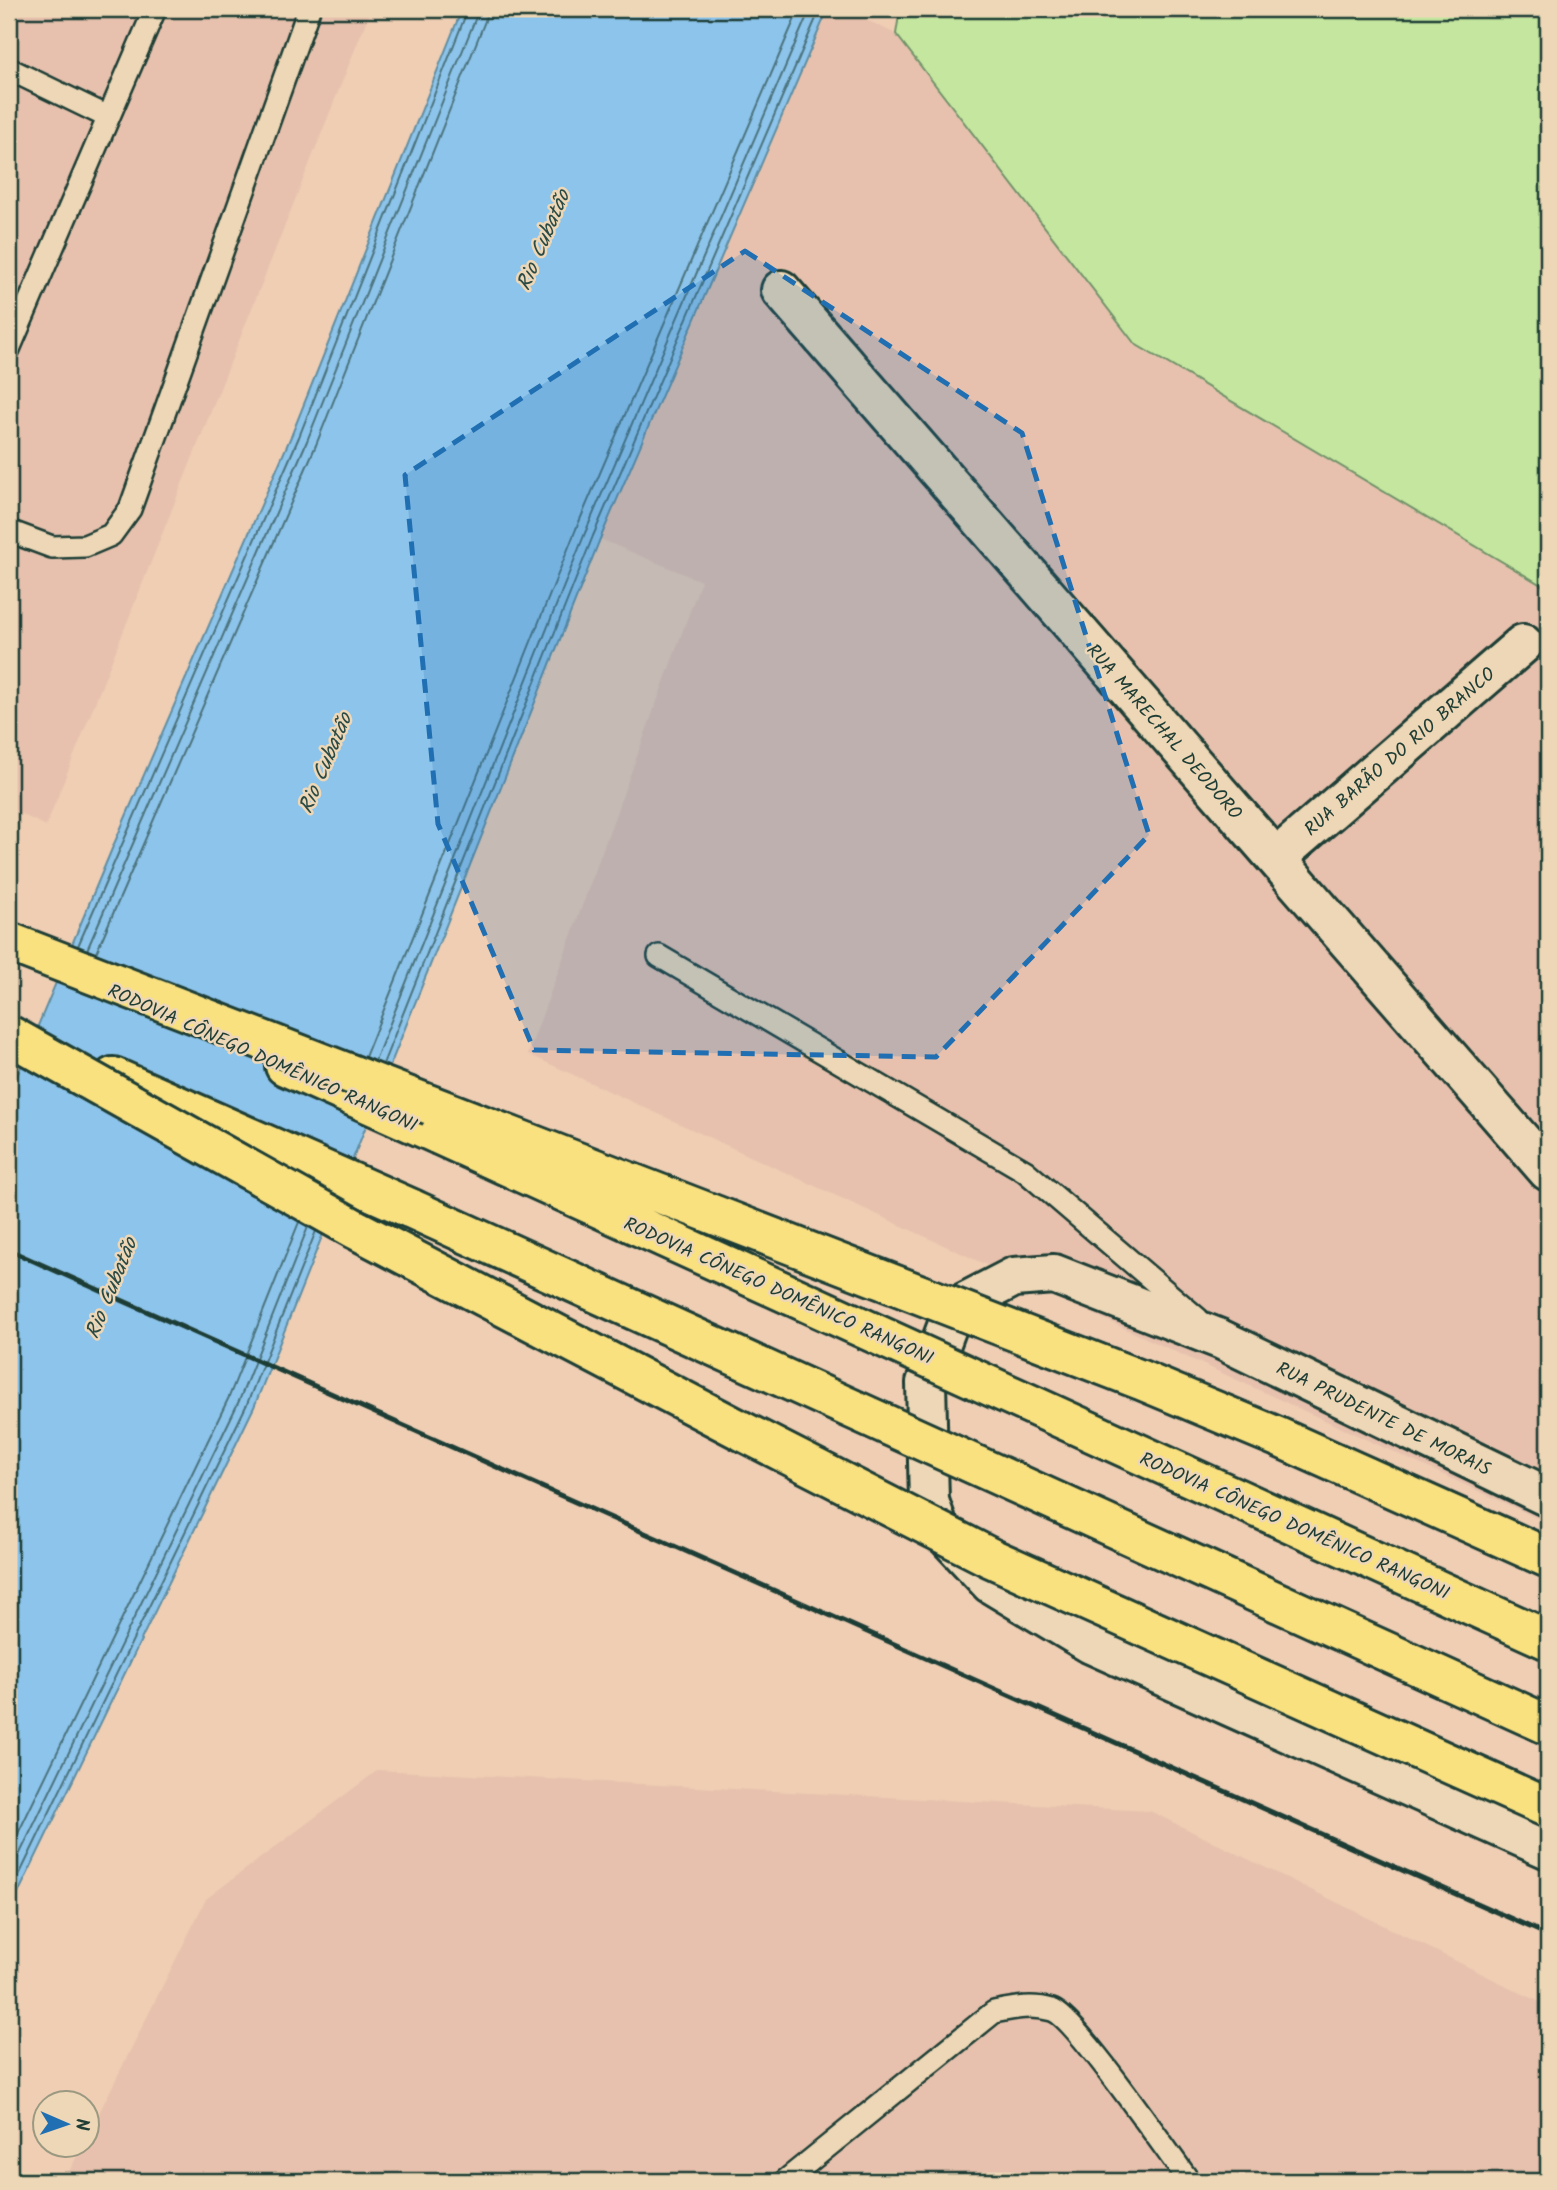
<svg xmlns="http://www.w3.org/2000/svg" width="1557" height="2190" font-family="Kalam,sans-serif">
  <rect width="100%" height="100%" fill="#efceb4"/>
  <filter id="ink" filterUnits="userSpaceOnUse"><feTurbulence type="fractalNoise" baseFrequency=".0143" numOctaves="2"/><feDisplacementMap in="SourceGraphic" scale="14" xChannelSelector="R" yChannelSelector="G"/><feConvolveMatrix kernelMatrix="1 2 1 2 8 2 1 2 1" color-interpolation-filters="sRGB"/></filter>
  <g filter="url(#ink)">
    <!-- built -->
    <path fill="#e7c1ad" d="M 9,9 L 371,9 L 46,826 L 9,808 Z
      M 828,9 L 843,9 L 896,34 L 1135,344 L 1548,589 L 1548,1523 L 528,1054 L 701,581 L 600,539 Z
      M 378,1770 L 1150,1811 L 1548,2006 L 1548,2181 L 64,2181 L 83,2145 L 88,2144 L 88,2135 L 206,1899 Z"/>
    <!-- green -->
    <path fill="#c5e69f" stroke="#72926a" stroke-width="2" d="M 900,9 L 1548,9 L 1548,589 L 1135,344 L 896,34 Z"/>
    <!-- water -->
    <path fill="#8dc4eb" stroke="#618ea2" stroke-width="2" d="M 462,9 L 828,9 L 600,539 L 254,1407 L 9,1912 L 9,1095 L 114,844 L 292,434 Z"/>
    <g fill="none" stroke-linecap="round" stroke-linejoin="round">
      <!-- shore -->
      <path stroke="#4b737d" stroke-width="2" d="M 78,946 L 299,437 L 468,9
        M 87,950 L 307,441 L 476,17 L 477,9
        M 96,953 L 316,445 L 485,21 L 487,9
        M 365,1057 L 576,529 L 799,9
        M 375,1061 L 585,533 L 810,9
        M 383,1064 L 593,536 L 820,9
        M 9,1852 L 229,1397 L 299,1222
        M 9,1876 L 239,1401 L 308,1227
        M 9,1896 L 247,1404 L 316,1231"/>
      <!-- service casing -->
      <g stroke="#1f3d34" stroke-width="26">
        <path id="service" d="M 9,69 L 108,117
          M 9,349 L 155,9
          M 9,531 L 52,547 L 85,546 L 111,535 L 130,509 L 309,9
          M 659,956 L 1025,1171 L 1198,1319
          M 785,2181 L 994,2012 C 1014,2008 1032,2004 1052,2010 C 1075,2017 1168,2153 1189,2181"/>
      </g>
      <!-- minor casing -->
      <g stroke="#1f3d34" stroke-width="44">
        <path id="minor" d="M 781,290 L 1548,1171
          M 1276,858 L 1523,644
          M 1548,1497 L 1220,1339 L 1054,1274 L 1014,1277 L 954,1308 L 926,1383 L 929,1501 L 938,1527 L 991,1584 L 1091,1644 L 1548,1849"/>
      </g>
      <!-- motorway casing -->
      <g stroke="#1f3d34" stroke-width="44">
        <path id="motorway" d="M 285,1066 L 439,1135
          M 113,1077 L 412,1209"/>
      </g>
      <!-- service -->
      <use href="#service" stroke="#edd7b6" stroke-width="21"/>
      <!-- minor -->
      <use href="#minor" stroke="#edd7b6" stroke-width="38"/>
      <!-- motorway -->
      <use href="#motorway" stroke="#fae180" stroke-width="38"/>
      <!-- rail -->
      <path stroke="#1f3d34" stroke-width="5" d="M 9,1250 L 1548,1935"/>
      <!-- motorway-bridge casing -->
      <g stroke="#1f3d34" stroke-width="44" stroke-linecap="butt">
        <path id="motorway-bridge" d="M 9,942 L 1141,1380 L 1278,1437 L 1548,1558
          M 9,1035 L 355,1229 L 744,1432 L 991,1558 L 1548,1808
          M 439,1135 L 1548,1640
          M 412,1209 L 1548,1725"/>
      </g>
      <!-- motorway-bridge -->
      <use href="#motorway-bridge" stroke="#fae180" stroke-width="38"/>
    </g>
  </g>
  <!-- marked area -->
  <path fill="#1f6fb2" fill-opacity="0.2" stroke="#1f6fb2" stroke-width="5" stroke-dasharray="14 9" stroke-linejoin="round" d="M 745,251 L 1022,433 L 1149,835 L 936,1057 L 534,1050 L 438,824 L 405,475 Z"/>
  <g text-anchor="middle" stroke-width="5" stroke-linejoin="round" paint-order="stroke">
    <!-- street labels -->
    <g font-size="19" fill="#1f3d34" stroke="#edd7b6">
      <text transform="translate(1165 731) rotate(49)" y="7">RUA MARECHAL DEODORO</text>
      <text transform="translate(1399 751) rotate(-41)" y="7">RUA BARÃO DO RIO BRANCO</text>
      <text transform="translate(263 1057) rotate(24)" y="7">RODOVIA CÔNEGO DOMÊNICO RANGONI</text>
      <text transform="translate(779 1290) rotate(24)" y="7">RODOVIA CÔNEGO DOMÊNICO RANGONI</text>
      <text transform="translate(1384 1418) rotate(26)" y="7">RUA PRUDENTE DE MORAIS</text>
      <text transform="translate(1295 1525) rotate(24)" y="7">RODOVIA CÔNEGO DOMÊNICO RANGONI</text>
    </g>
    <!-- water labels -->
    <g font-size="21" font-style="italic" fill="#2a4a46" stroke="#edd7b6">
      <text transform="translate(543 240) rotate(-67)" y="7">Rio Cubatão</text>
      <text transform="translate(325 763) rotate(-67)" y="7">Rio Cubatão</text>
      <text transform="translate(111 1288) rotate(-68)" y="7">Rio Cubatão</text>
    </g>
  </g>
  <!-- margin -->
  <rect width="1557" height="2190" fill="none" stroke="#edd7b6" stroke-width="35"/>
  <rect x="18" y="18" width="1522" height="2155" fill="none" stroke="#1f3d34" stroke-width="2.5" filter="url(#ink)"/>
  <!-- north arrow -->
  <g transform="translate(66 2124) rotate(92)"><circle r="33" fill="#edd7b6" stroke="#9b9982" stroke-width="2"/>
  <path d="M0-5L12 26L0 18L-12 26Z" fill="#1f6fb2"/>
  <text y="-10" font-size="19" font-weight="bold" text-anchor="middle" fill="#1f3d34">N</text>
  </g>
</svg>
